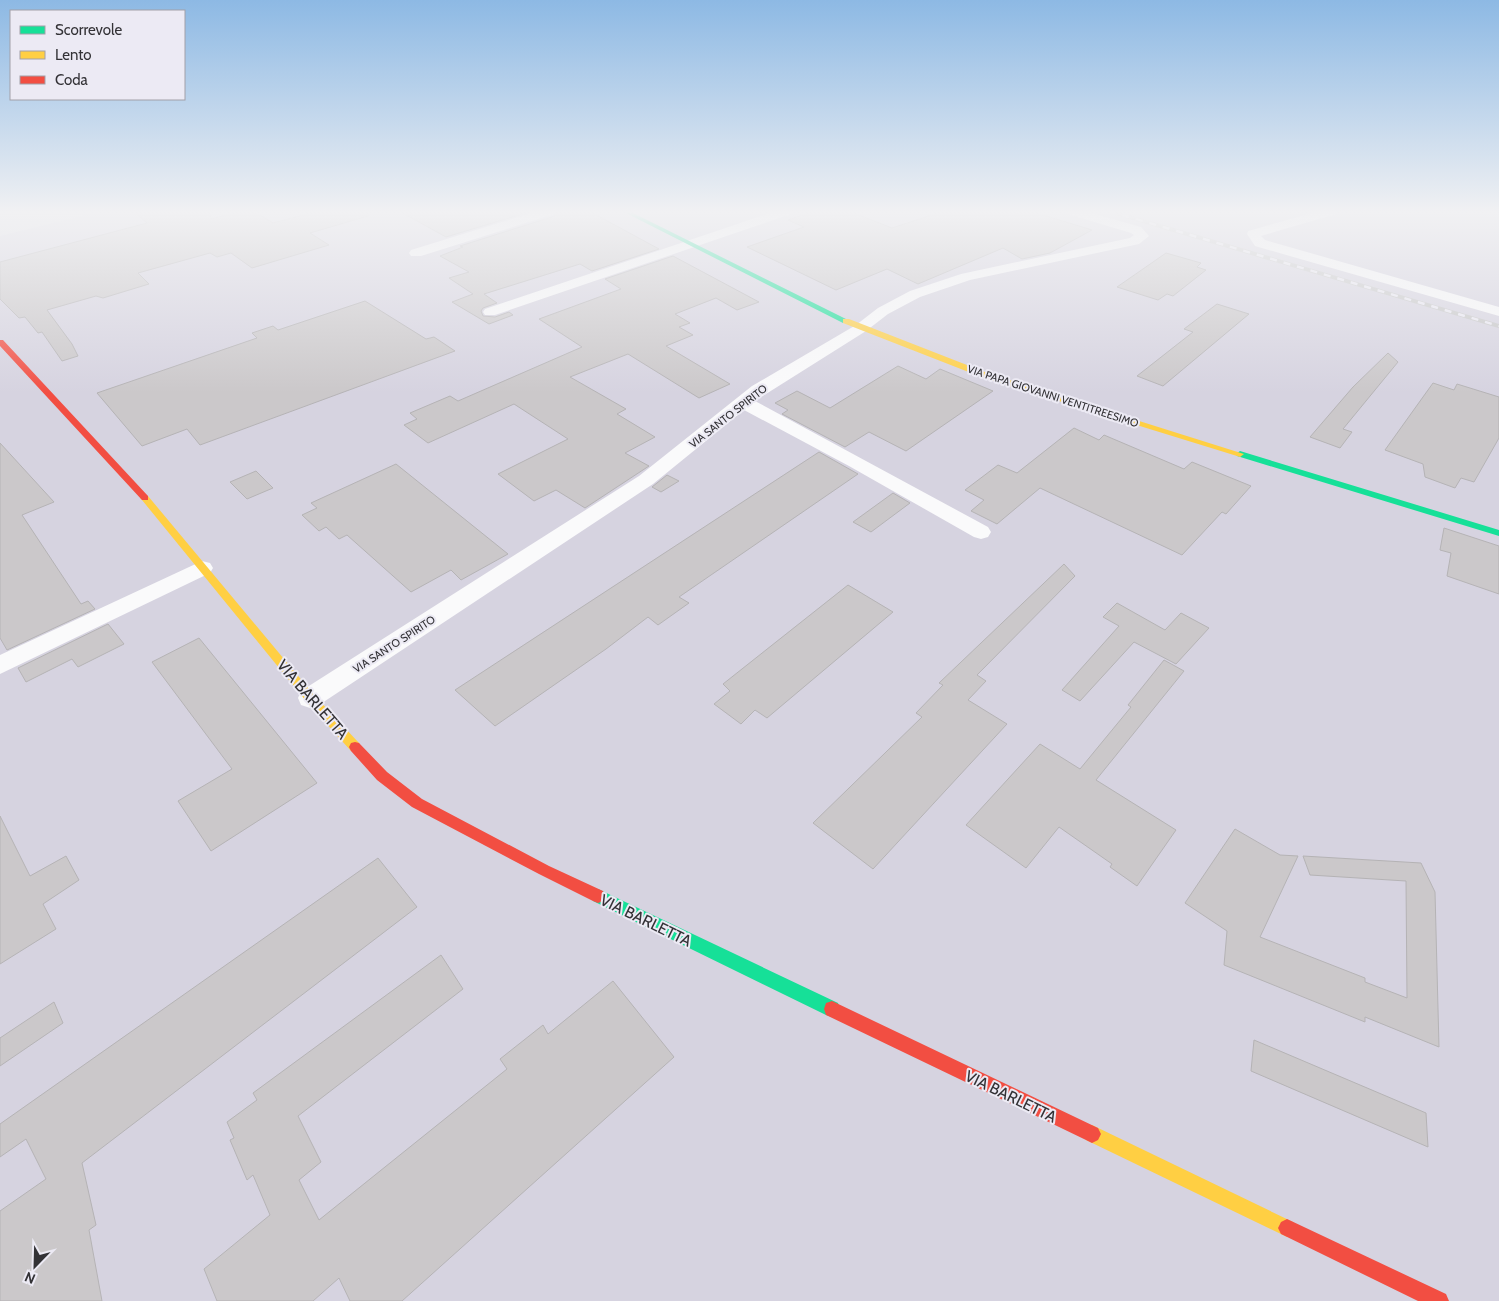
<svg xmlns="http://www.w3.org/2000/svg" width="1499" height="1301" font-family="Cabin,sans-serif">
  <rect width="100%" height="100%" fill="#e0dfe5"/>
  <!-- built -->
  <path fill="#d6d3e0" d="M 102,211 L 1499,211 L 1499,1301 L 0,1301 L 0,236 Z"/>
  <!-- building -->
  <path fill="#cbc8ca" stroke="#b5b3b5" d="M 133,211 L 210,211 L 211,219 L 242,211 L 254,211 L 273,223 L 319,211 L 368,211 L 368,216 L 310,233 L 329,245 L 252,268 L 231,253 L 217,257 L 210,253 L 138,273 L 149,284 L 103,298 L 96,296 L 47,310 L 72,344 L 78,356 L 62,361 L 42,332 L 38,333 L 25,317 L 19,318 L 0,299 L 0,262 L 147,223 Z
    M 399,211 L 532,211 L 446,237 Z
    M 558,211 L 589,211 L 659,249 L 592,271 L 580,264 L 484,294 L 497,303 L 483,308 L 481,311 L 483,316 L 495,317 L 509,312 L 513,315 L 489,324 L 452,302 L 473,294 L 449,278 L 469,272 L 440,256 L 463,247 L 460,246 L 555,216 Z
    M 814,211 L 849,211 L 892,228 L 944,211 L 1030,211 L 1092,230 L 1050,253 L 1022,259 L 1003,248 L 918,284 L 887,269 L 836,290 L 747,247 L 804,227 L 788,220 Z
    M 1166,253 L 1201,263 L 1197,267 L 1206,270 L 1173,296 L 1167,294 L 1158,300 L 1117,287 Z
    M 673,256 L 759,302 L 737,310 L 716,298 L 675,314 L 690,323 L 679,327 L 693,335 L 666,346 L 730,384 L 699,398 L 628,354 L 570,377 L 626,409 L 617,414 L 655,437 L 625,453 L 649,466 L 585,508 L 556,490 L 534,501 L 498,474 L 568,439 L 514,404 L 428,443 L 404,425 L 417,419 L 410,413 L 450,396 L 458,401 L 582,347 L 539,319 L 621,289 L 605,279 Z
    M 365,301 L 426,339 L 434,337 L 455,351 L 200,445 L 187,429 L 142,446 L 97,393 L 257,338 L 252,333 L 273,326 L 278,330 Z
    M 1217,304 L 1249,314 L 1163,386 L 1137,376 L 1193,332 L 1184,329 Z
    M 1388,353 L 1398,362 L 1343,429 L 1352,432 L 1340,448 L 1310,437 L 1353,387 Z
    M 898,366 L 926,379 L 940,369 L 993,391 L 906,451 L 869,432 L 845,447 L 782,414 L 788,410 L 775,403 L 797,391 L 830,408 Z
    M 1433,383 L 1454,390 L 1457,384 L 1499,397 L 1499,438 L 1474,482 L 1461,478 L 1455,488 L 1425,477 L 1423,464 L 1385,450 Z
    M 1074,428 L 1099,440 L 1104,435 L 1184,469 L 1192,462 L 1251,486 L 1226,514 L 1222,512 L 1182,555 L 1040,488 L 997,524 L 971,511 L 984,500 L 965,490 L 998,465 L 1017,473 Z
    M 0,443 L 54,502 L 22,515 L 81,604 L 88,601 L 95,609 L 7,650 L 0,638 Z
    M 819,452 L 858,474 L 679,597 L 689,603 L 658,625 L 648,617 L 606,649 L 495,726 L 455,690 Z
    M 396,464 L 401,468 L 508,554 L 461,580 L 451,570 L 411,592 L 347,535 L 339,539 L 326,527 L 319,531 L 302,515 L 317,508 L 311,503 Z
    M 256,471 L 273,488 L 247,499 L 230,482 Z
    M 667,475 L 679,481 L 661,492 L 652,487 Z
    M 893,493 L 910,503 L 871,532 L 853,522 Z
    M 1444,528 L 1499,546 L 1499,594 L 1447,576 L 1451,553 L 1440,550 Z
    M 1064,564 L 1075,576 L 977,675 L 986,681 L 968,700 L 1007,724 L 873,869 L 813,823 L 922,717 L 916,713 L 943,685 L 939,683 Z
    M 848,585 L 893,612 L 767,718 L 755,710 L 741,724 L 714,704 L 730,691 L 723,684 Z
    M 1117,603 L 1165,630 L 1181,613 L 1209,628 L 1176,664 L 1134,642 L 1080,701 L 1062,690 L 1119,626 L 1103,617 Z
    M 108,624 L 124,644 L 78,667 L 72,659 L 26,682 L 18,668 Z
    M 199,638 L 317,783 L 211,851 L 178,801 L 232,769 L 152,662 Z
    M 1164,660 L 1184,671 L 1096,780 L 1176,830 L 1137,886 L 1110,867 L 1112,864 L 1059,827 L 1026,868 L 966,825 L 1040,744 L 1080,769 L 1131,707 L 1128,705 Z
    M 0,816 L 30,876 L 66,856 L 79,880 L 43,904 L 56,929 L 0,964 Z
    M 1235,829 L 1280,855 L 1298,856 L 1260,937 L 1365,978 L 1365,982 L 1407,998 L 1406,881 L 1310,875 L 1303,856 L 1421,863 L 1435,892 L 1439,1047 L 1365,1017 L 1365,1022 L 1224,965 L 1227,931 L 1185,903 Z
    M 378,858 L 417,907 L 82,1163 L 96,1225 L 89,1230 L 102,1301 L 0,1301 L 0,1211 L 46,1179 L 26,1139 L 0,1157 L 0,1124 Z
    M 441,955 L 463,989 L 298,1116 L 321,1162 L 299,1180 L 319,1220 L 507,1069 L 500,1059 L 543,1025 L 548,1034 L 613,981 L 674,1057 L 402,1301 L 350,1301 L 339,1278 L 313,1301 L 217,1301 L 204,1269 L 270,1215 L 253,1175 L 247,1180 L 230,1140 L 234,1138 L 227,1122 L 257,1100 L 253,1093 Z
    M 54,1002 L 63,1023 L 0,1066 L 0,1038 Z
    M 1254,1040 L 1426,1113 L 1428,1147 L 1251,1071 Z"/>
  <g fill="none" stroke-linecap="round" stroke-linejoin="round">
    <!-- street -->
    <path fill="#fafafb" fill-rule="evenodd" d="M 538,211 L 556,211 L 554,214 L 421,256 L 411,256 L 409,253 L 411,250 Z
      M 776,211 L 793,211 L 791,214 L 495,315 L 485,315 L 483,312 L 485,309 Z
      M 1066,211 L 1084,211 L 1141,227 L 1149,236 L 1139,244 L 970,280 L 920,297 L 888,314 L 866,331 L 755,401 L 988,527 L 991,532 L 988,537 L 981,539 L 974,537 L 849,466 L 744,410 L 653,484 L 319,705 L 310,708 L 301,705 L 298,698 L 301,691 L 639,476 L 752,386 L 856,325 L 878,308 L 910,291 L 961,274 L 1130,238 L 1134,235 L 1131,233 L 1068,214 Z
      M 1319,211 L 1338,211 L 1336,214 L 1261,236 L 1265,240 L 1499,307 L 1499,316 L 1255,246 L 1247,234 L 1248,231 Z
      M 202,561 L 210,563 L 213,568 L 210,573 L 0,674 L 0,655 Z"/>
    <!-- fast -->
    <path fill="#16e098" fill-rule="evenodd" d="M 622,211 L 629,211 L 850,321 L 843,323 Z
      M 1240,451 L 1499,530 L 1499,536 L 1237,456 L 1236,454 Z
      M 598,889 L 838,1003 L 840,1009 L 838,1015 L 832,1017 L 826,1015 L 593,901 L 591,896 L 593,891 Z"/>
    <!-- slow -->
    <path fill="#ffcf43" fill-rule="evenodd" d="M 843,319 L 849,319 L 990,374 L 1244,454 L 1240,457 L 1237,456 L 984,378 L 843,323 Z
      M 145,495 L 148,496 L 314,695 L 359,743 L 361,747 L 359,751 L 355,752 L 351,751 L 306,701 L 142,500 L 140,498 Z
      M 1092,1125 L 1293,1222 L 1296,1228 L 1293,1234 L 1287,1237 L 1281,1234 L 1086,1140 L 1083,1134 L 1086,1128 Z"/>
    <!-- jam -->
    <path fill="#f24e42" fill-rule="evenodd" d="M 0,340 L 3,340 L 148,496 L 148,500 L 142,500 L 0,346 Z
      M 355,742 L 359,743 L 387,772 L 422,799 L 549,866 L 603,891 L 605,896 L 603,901 L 598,903 L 593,901 L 539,874 L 412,807 L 377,780 L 351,751 L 349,747 L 351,743 Z
      M 832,1001 L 1098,1128 L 1101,1134 L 1098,1140 L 1092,1143 L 1086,1140 L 826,1015 L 824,1009 L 826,1003 Z
      M 1287,1219 L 1446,1294 L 1449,1301 L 1418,1301 L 1281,1234 L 1278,1228 L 1281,1222 Z"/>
    <!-- rail casing -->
    <g stroke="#c6c6c7" stroke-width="4">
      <path id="rail" d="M 1109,211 L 1499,326"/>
    </g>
    <!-- rail -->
    <use href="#rail" stroke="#eceaf4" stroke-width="2.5" stroke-dasharray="7" stroke-linecap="butt"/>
  </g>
  <!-- sky -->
  <linearGradient id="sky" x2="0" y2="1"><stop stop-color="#8db9e4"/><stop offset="0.54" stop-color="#f1f1f3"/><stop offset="1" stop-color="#f1f1f3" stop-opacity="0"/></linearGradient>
  <rect width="1499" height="393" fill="url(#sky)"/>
  <g text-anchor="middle" stroke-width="4" stroke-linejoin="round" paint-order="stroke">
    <!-- far-street labels -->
    <g font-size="11" fill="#333236" stroke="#eceaf4">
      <text transform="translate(1053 396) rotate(18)" y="4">VIA PAPA GIOVANNI VENTITREESIMO</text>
      <text transform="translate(728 416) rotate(-38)" y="4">VIA SANTO SPIRITO</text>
      <text transform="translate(394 644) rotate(-33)" y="4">VIA SANTO SPIRITO</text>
    </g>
    <!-- near-street labels -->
    <g font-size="16" fill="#333236" stroke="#eceaf4">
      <text transform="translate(313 699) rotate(49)" y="6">VIA BARLETTA</text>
      <text transform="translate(646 920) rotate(26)" y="6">VIA BARLETTA</text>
      <text transform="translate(1011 1096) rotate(26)" y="6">VIA BARLETTA</text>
    </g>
  </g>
  <!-- legend -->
  <rect x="10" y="10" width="175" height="90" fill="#eceaf4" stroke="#a2a0a8"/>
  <rect x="20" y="26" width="25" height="8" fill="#16e098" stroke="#a2a0a8"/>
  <text x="55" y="35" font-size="15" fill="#333236">Scorrevole</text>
  <rect x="20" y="51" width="25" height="8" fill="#ffcf43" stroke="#a2a0a8"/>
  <text x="55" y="60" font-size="15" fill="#333236">Lento</text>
  <rect x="20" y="76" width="25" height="8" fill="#f24e42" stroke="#a2a0a8"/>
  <text x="55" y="85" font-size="15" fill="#333236">Coda</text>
  <!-- north arrow -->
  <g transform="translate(35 1266) rotate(203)" stroke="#eceaf4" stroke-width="4" paint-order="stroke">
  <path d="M0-4L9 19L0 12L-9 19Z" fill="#333236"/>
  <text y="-8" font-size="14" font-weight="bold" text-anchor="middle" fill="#333236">N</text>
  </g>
</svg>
